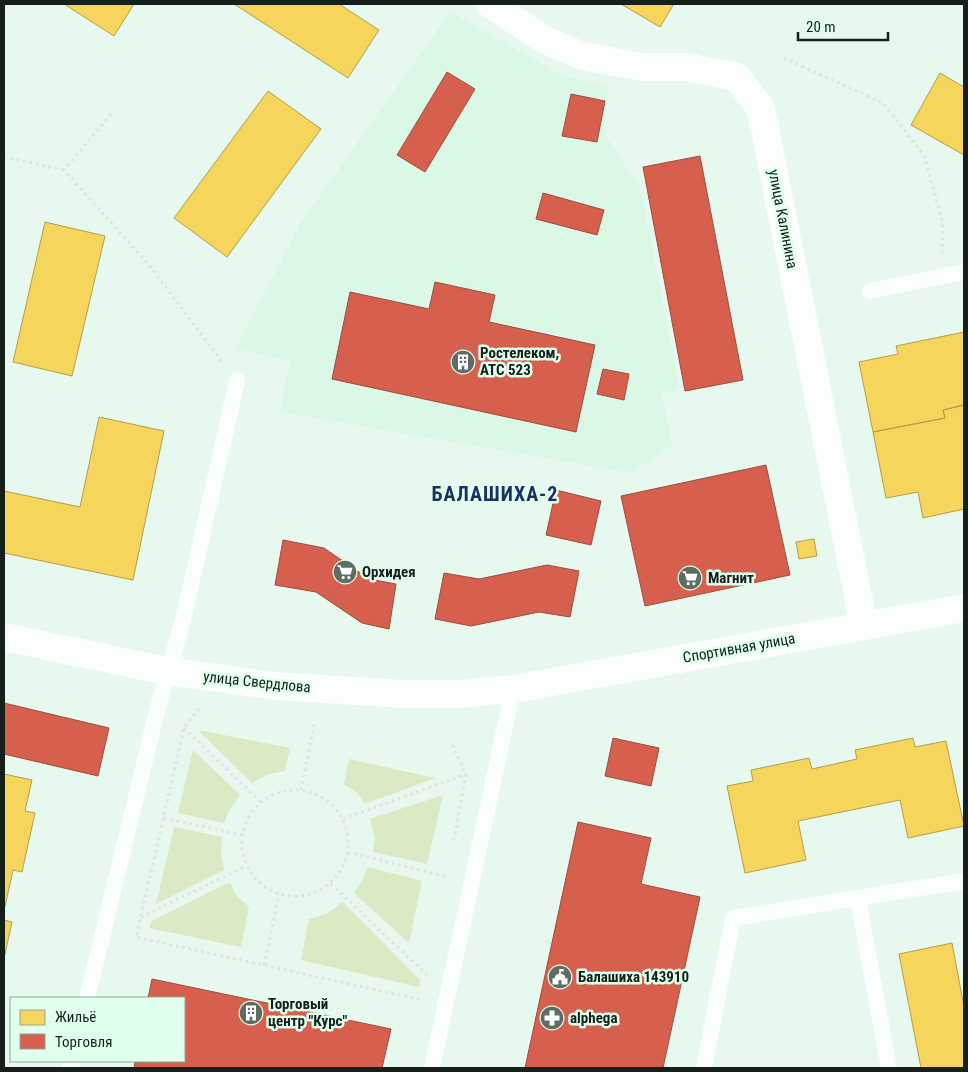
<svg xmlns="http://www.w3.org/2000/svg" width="968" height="1072" font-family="'Roboto Condensed',sans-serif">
  <rect width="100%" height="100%" fill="#e7f8ee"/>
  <!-- built -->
  <path fill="#dbf8e7" d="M 450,12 L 562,75 L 608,86 L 605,134 L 641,190 L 680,390 L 661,394 L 673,445 L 631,473 L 280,412 L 290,361 L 235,349 L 300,224 Z"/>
  <!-- green -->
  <path fill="#dbe9c4" d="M 198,730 L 290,748 L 285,771 L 266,775 L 252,783 Z
    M 193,750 L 240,795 L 230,809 L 224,823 L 178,813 Z
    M 349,759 L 435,778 L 365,804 L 356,792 L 344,784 Z
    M 443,795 L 427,864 L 373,852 L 375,839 L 370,819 Z
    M 174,827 L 222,837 L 221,853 L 224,870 L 156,904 Z
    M 368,867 L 422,881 L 409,943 L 354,893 L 363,879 Z
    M 230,882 L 235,894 L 249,907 L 241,947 L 149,928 L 152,921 Z
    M 343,902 L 420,980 L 419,987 L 301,960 L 309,919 L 326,914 Z"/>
  <!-- homes -->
  <path fill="#f6d55c" stroke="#b29f48" d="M 64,4 L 134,4 L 114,36 Z
    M 234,4 L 339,4 L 379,30 L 348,78 Z
    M 621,4 L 674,4 L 660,27 Z
    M 940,73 L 964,87 L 964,155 L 911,125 Z
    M 268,91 L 321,129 L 227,257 L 174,218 Z
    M 45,222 L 105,236 L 72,376 L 13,362 Z
    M 964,332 L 964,405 L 943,410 L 945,418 L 873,432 L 859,362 L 898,354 L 896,346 Z
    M 964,405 L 964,509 L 923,518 L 918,492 L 886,498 L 873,432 L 945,418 L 943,410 Z
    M 99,417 L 164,431 L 133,580 L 4,553 L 4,491 L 80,507 Z
    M 814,539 L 817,556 L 799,559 L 796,542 Z
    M 913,738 L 915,747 L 946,741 L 964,826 L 908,838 L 900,800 L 798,821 L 806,860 L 745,873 L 727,786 L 753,781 L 751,770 L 809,758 L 812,769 L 857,759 L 855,750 Z
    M 4,774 L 32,780 L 25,811 L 35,813 L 22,872 L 13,870 L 4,911 Z
    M 4,920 L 12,922 L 4,959 Z
    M 952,943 L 964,1007 L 964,1068 L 921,1068 L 899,954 Z"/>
  <!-- shops -->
  <path fill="#d6604d" stroke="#9c4d3e" d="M 447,72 L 475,89 L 425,172 L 397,155 Z
    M 571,94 L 605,101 L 597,142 L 562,136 Z
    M 700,156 L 743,380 L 685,391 L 643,167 Z
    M 543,193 L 604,210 L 597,235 L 536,219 Z
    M 435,282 L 495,295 L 489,322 L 595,345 L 576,432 L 332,379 L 350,292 L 429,309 Z
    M 603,369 L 629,374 L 624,400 L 597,394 Z
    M 766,465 L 790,575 L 645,606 L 621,496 Z
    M 556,490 L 601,501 L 591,545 L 546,535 Z
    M 283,540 L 324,548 L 369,579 L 396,584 L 389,629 L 362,623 L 316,592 L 275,585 Z
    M 547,565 L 579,571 L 570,617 L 539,612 L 471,626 L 435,619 L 444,573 L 479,579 Z
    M 4,703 L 109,728 L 98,776 L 4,754 Z
    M 613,738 L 659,748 L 651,786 L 605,776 Z
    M 578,822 L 651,838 L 641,884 L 700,897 L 663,1068 L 525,1068 Z
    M 152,979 L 391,1029 L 382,1068 L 134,1068 L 135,1061 L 184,1061 L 184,998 L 148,998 Z"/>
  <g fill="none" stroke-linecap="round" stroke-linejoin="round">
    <!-- path -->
    <path stroke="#dee4e0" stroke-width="3" stroke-dasharray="2.5 4" stroke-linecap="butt" d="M 784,58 L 883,103 L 924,155 L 943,224 L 942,253
      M 111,114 L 64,170 L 149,265 L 223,363
      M 4,157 L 64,170
      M 199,709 L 184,728 L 136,937 L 422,1000
      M 184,728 L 261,802
      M 452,745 L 466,774 L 454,840
      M242 843a53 53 0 1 1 106 0a53 53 0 1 1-106 0Z
      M 301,790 L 314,725
      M 164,818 L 242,835
      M 343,819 L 466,774
      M 348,852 L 447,877
      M 331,884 L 427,975
      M 141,917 L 246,866
      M 264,965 L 279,895"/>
    <!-- service -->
    <path stroke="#fbfefc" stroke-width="16" d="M 870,291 L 964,272
      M 858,899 L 889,1068
      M 87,998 L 159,703 L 183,620 L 237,381
      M 70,1068 L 72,1061
      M 432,1068 L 513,689
      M 704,1068 L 733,918 L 964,881"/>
    <!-- minor -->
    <path stroke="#fbfefc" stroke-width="28" d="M 490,4 L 545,40 L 582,56 L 643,67 L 686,67 L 737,77 L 761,109 L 864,626"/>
    <!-- secondary -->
    <path stroke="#fbfefc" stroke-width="28" d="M 4,637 L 167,671 L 275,686 L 403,694 L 461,694 L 513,689 L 964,608"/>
  </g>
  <!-- icons -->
  <defs>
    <g id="building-disc" transform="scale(1.25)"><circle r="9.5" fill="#5e6c64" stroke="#e0ffed"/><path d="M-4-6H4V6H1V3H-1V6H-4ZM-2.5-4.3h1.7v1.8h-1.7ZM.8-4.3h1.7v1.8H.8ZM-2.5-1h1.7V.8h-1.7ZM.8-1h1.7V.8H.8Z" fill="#fff"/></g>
    <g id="supermarket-disc" transform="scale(1.25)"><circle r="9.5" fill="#5e6c64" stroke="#e0ffed"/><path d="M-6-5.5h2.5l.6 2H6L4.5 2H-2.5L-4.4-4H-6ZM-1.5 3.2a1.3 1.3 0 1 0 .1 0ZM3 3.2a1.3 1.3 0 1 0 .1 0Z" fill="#fff"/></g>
    <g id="civic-disc" transform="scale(1.25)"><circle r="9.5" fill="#5e6c64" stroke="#e0ffed"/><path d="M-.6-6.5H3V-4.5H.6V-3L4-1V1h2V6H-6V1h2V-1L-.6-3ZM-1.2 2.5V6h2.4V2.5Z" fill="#fff"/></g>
    <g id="pharmacy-disc" transform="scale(1.25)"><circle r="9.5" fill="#5e6c64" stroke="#e0ffed"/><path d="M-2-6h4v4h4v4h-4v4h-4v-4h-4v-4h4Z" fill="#fff"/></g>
  </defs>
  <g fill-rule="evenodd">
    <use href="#building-disc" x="463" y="362"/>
    <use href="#supermarket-disc" x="345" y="572"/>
    <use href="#supermarket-disc" x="690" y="578"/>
    <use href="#civic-disc" x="560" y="977"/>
    <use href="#building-disc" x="251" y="1013"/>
    <use href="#pharmacy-disc" x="552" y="1018"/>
  </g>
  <g text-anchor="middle" stroke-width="5" stroke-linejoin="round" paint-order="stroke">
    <!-- street labels -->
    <g font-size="15" fill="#15201a" stroke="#e0ffed">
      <text transform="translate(783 219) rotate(79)" y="5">улица Калинина</text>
      <text transform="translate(739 648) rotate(-10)" y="5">Спортивная улица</text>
      <text transform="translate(257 682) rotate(6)" y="5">улица Свердлова</text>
    </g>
    <!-- poi labels -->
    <g font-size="15" font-weight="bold" fill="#15201a" stroke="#e0ffed" text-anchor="start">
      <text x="480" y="358">Ростелеком,<tspan x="480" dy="17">АТС 523</tspan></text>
      <text x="362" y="577">Орхидея</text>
      <text x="708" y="583">Магнит</text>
      <text x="578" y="982">Балашиха 143910</text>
      <text x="268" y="1009">Торговый<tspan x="268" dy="17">центр "Курс"</tspan></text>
      <text x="570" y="1023">alphega</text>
    </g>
    <!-- district labels -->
    <g font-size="20" font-weight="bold" letter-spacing="1" fill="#202e66" stroke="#e0ffed">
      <text x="495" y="501">БАЛАШИХА-2</text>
    </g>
  </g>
  <!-- border -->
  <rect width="968" height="1072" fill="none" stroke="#15201a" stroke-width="10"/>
  <!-- legend -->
  <rect x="10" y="997" width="175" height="65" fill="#e0ffed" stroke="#8fa699"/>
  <rect x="20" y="1010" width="25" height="15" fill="#f6d55c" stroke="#8fa699"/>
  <text x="55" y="1022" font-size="15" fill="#15201a">Жильё</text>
  <rect x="20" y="1034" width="25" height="15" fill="#d6604d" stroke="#8fa699"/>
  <text x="55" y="1047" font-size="15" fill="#15201a">Торговля</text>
  <!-- scale -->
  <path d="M798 32v8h90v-8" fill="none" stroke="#15201a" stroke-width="2.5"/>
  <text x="806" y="32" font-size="15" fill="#15201a" stroke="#e0ffed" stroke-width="4" paint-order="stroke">20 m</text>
</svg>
